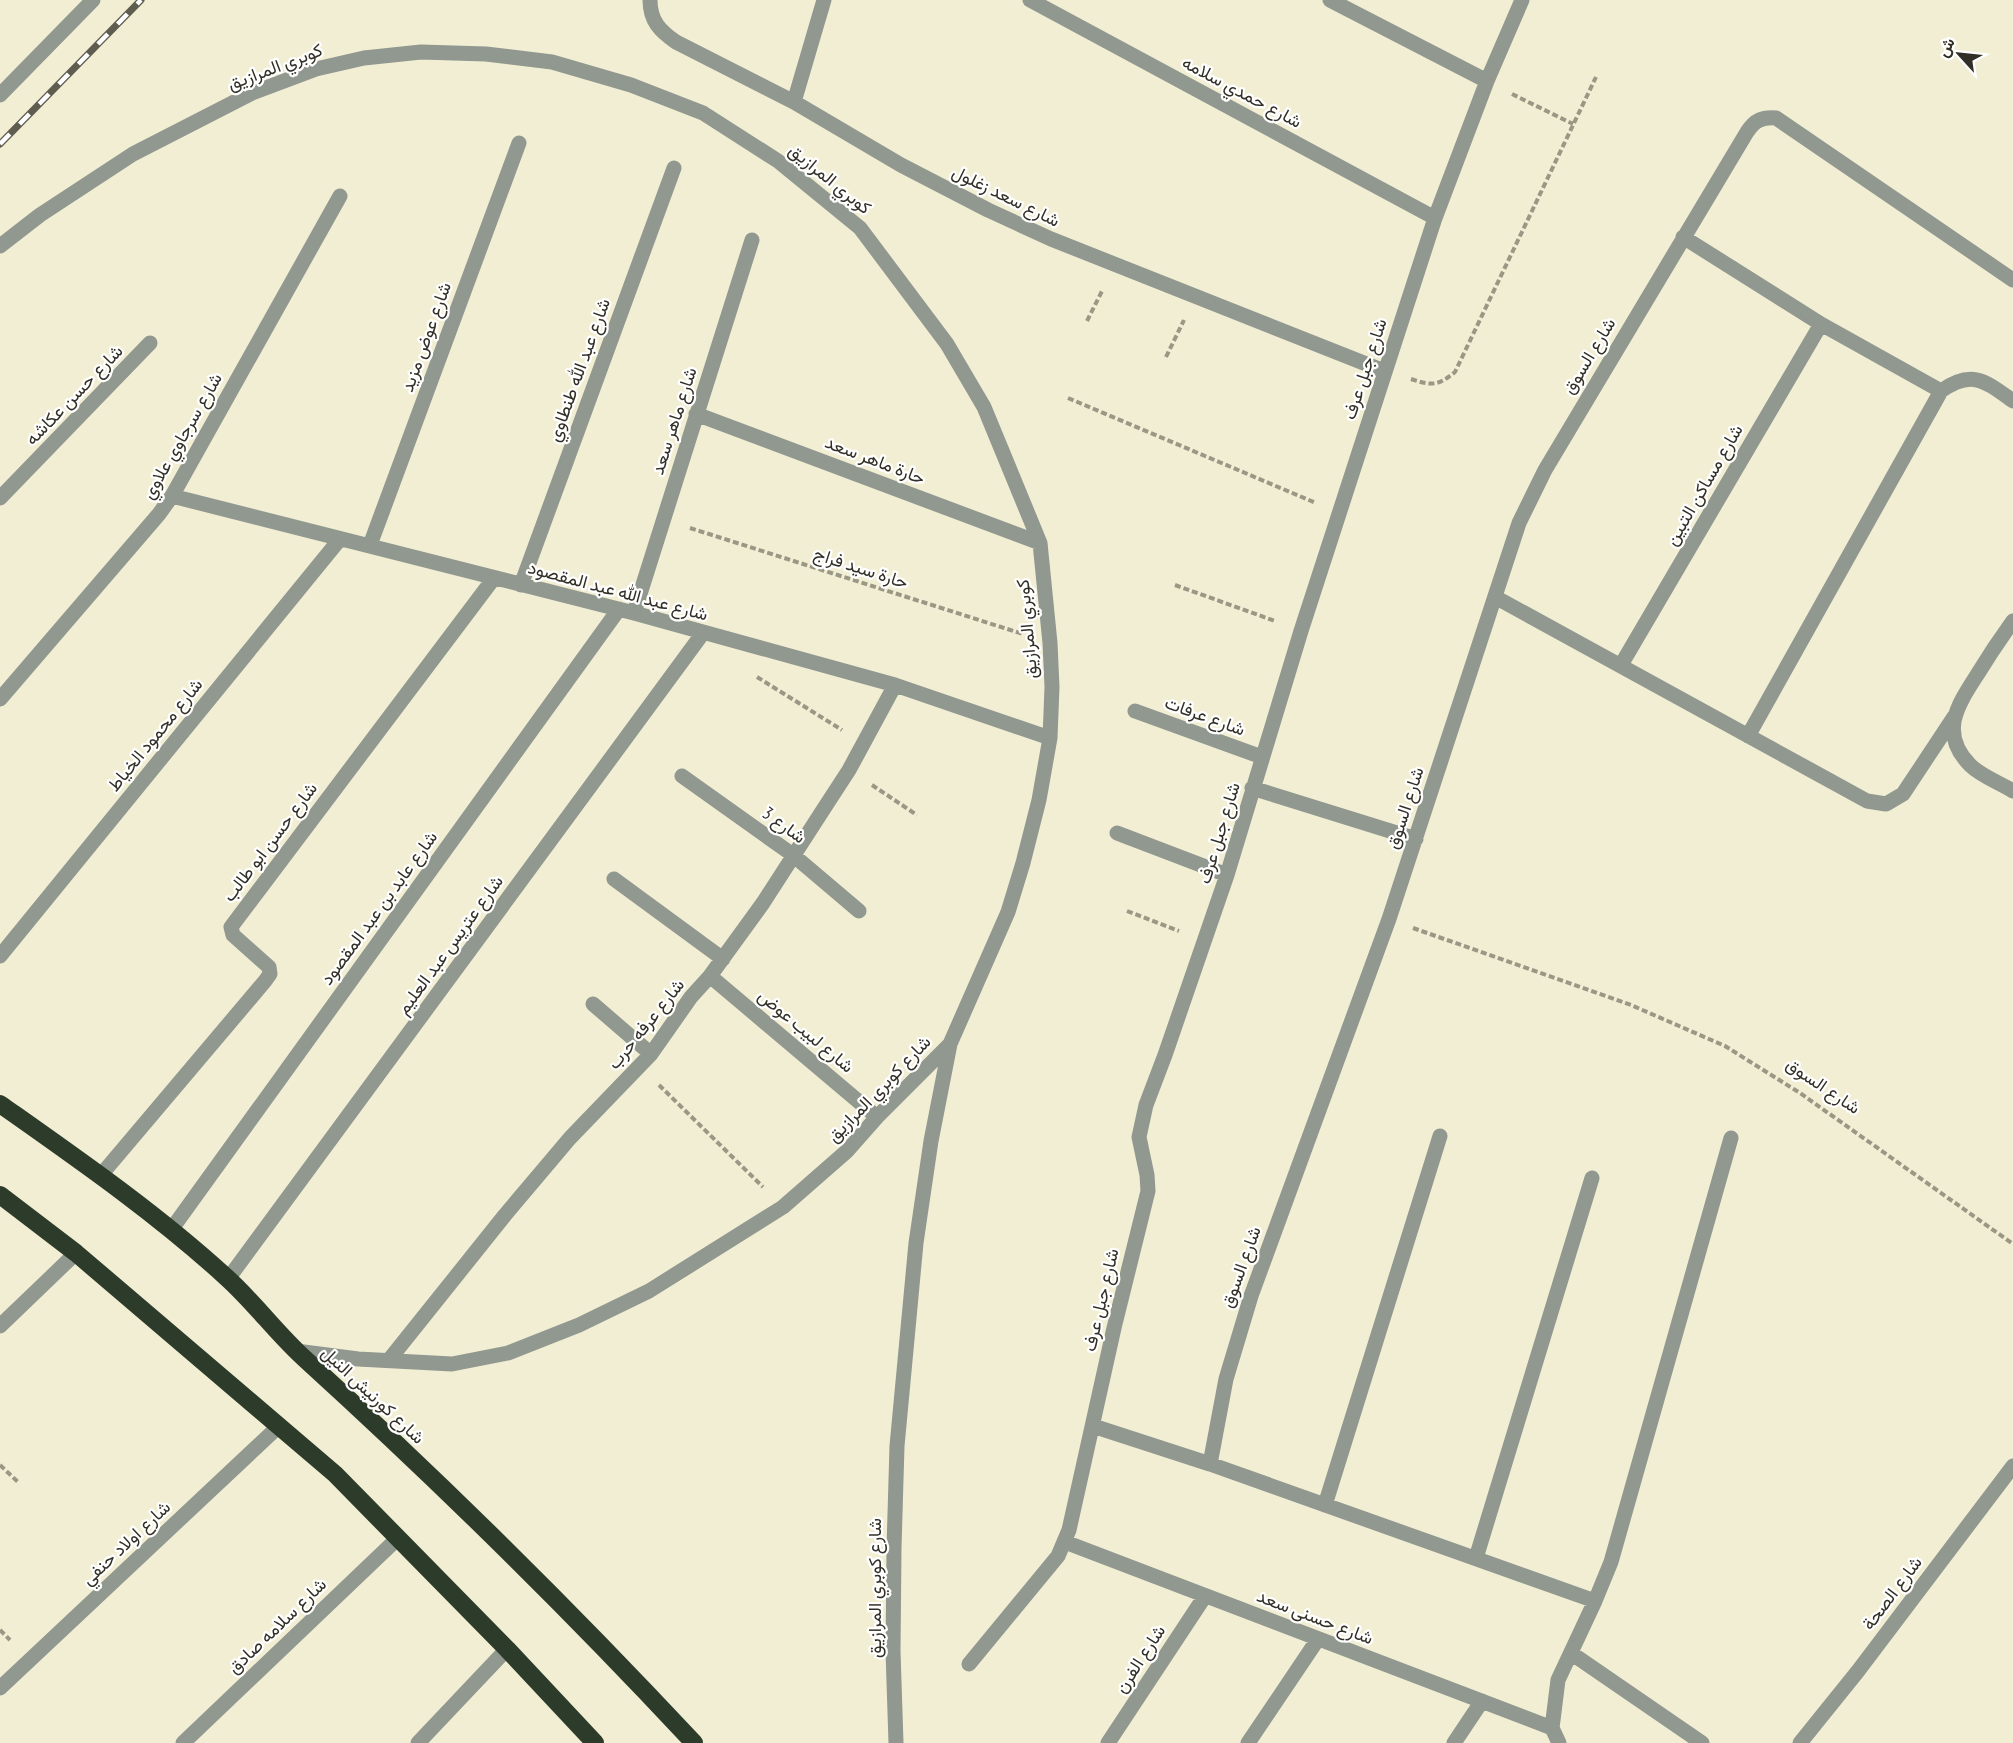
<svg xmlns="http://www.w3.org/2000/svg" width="2013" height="1743" font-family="'PT Sans Narrow',Vazirmatn,sans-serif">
  <rect width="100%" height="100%" fill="#f2eed4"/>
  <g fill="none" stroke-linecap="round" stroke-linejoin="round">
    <!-- path -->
    <path stroke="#9a9784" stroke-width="4" stroke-dasharray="6 3" stroke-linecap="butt" d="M 1512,94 L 1573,124
      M 1087,321 L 1103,289
      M 1166,357 L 1184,320
      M 1411,379 C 1432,386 1438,386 1455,372 L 1596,77
      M 1068,398 L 1316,503
      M 690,528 L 1023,634
      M 1175,585 L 1275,621
      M 757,677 L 842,730
      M 872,785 L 917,815
      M 1127,911 L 1179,931
      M 1413,928 L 1631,1005 L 1725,1046 L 1800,1093 L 2013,1244
      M 659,1085 L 763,1187
      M 0,1465 L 19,1483
      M 0,1630 L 10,1640"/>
    <!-- minor -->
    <path stroke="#90988f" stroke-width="15" d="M 650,0 C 650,21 660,31 676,42 L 794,102 L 901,165 L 988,210 L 1051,239 L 1384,371
      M 1030,0 L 1435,218
      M 1330,0 L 1487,81
      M 0,95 L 93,0
      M 794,102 L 824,0
      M 1683,237 L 1821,324 L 1941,391
      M 0,246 L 40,215 L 133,154 L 252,93 L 316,69 L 364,58 L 421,52 L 486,54 L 552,62 L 631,85 L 703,113 L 778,161 L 860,228 L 947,344 L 984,407 L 1040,543 L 1050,643 L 1052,687 L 1050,738 L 1039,800 L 1023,863 L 1008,912 L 950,1044 L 931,1141 L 916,1243 L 897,1446 L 894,1548 L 893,1651 L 896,1743
      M 696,414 L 1040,543
      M 172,496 L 634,613 L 895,685 L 1050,738
      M 0,498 L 150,343
      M 370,545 L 519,143
      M 521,585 L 674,168
      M 1495,597 L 1867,801 L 1886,804 L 1903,794 L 1954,717
      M 634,613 L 752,240
      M 2013,621 C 2000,639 1988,657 1977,675 C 1957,706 1939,733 1970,765 C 1981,776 2000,783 2013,791
      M 1621,665 L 1821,324
      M 0,699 L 159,514 L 172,496 L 340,196
      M 1135,711 L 1262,757
      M 1748,736 L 1941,391 C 1972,369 1985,381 2013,401
      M 682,776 L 793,855 L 859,911
      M 1252,788 L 1416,839
      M 1117,833 L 1227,875
      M 614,879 L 723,959
      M 0,956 L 340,539
      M 710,976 L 877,1117
      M 593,1004 L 651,1054
      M 101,1175 L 265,981 L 270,974 L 269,967 L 233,935 L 231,927 L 494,578
      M 171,1230 L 619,609
      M 228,1279 L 703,633
      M 0,1326 L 76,1253
      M 296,1351 L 358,1359 L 452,1364 L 508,1353 L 579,1325 L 649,1291 L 783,1207 L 847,1151 L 877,1117 L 950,1044
      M 389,1360 L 505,1215 L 570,1138 L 651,1054 L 691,997 L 710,976 L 763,903 L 823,810 L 849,770 L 895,685
      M 1093,1426 L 1210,1464 L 1595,1601
      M 1210,1464 L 1226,1379 L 1251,1296 L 1389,919 L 1519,523 L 1545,470 L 1747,132 C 1755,120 1762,117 1776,118 L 2013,280
      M 1325,1505 L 1440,1136
      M 1065,1542 L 1552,1728
      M 1476,1558 L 1592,1178
      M 1571,1653 L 1702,1743
      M 969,1664 L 1058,1556 L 1069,1530 L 1114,1328 L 1148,1191 L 1147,1175 L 1139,1137 L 1146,1105 L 1165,1055 L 1227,875 L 1301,631 L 1435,218 L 1487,81 L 1522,0
      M 0,1688 L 279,1426
      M 183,1743 L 398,1538
      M 418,1743 L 507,1649
      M 1108,1743 L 1205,1596
      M 1248,1743 L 1318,1639
      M 1454,1743 L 1482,1701
      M 1559,1743 L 1552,1728 L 1558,1680 L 1595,1601 L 1611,1562 L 1731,1138
      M 1800,1743 L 1858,1671 L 2013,1466"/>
    <!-- highway -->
    <path stroke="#2c3b2a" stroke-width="18" d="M 0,1104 C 78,1159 156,1213 226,1277 C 255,1303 277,1334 305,1359 C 440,1482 570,1610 694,1743
      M 0,1195 L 76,1253 L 335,1474 L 507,1649 L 595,1743"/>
    <!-- rail casing -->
    <g stroke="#5f5d4f" stroke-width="7">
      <path id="rail" d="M 0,144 L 141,0"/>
    </g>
    <!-- rail -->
    <use href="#rail" stroke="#fff" stroke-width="4.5" stroke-dasharray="14" stroke-linecap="butt"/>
  </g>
  <g text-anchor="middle" stroke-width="4.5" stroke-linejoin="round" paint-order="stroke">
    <!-- street labels -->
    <g font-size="18" fill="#323026" stroke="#fff">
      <text transform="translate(275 67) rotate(-21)" y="6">كوبري المرازيق</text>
      <text transform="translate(1242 92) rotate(28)" y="6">شارع حمدي سلامه</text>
      <text transform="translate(830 179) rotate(39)" y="6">كوبري المرازيق</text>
      <text transform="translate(1006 196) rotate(26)" y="6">شارع سعد زغلول</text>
      <text transform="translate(426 337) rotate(-70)" y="6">شارع عوض مزيد</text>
      <text transform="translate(1589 356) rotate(-59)" y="6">شارع السوق</text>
      <text transform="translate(1365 369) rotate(-72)" y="6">شارع جبل عرف</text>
      <text transform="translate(579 370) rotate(-70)" y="6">شارع عبد الله طنطاوي</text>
      <text transform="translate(74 395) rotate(-46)" y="6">شارع حسن عكاشه</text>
      <text transform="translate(674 421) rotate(-72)" y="6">شارع ماهر سعد</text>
      <text transform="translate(182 436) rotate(-60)" y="6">شارع سرجاوي علاوي</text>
      <text transform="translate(875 460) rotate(21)" y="6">حارة ماهر سعد</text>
      <text transform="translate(1704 485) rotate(-60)" y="6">شارع مساكن التبين</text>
      <text transform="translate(861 568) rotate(18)" y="6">حارة سيد فراج</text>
      <text transform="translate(618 591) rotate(15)" y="6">شارع عبد الله عبد المقصود</text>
      <text transform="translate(1027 629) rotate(-95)" y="6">كوبري المرازيق</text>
      <text transform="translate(1205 716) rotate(20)" y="6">شارع عرفات</text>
      <text transform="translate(155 735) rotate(-51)" y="6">شارع محمود الخياط</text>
      <text transform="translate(1405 808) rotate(-72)" y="6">شارع السوق</text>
      <text transform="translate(784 825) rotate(36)" y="6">شارع 3</text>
      <text transform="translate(1219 833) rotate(-73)" y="6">شارع جبل عرف</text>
      <text transform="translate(270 842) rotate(-53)" y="6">شارع حسن ابو طالب</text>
      <text transform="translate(379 908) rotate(-54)" y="6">شارع عابد بن عبد المقصود</text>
      <text transform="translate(450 945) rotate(-54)" y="6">شارع عتريس عبد العليم</text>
      <text transform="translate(646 1024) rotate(-51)" y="6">شارع عرفه حرب</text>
      <text transform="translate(806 1031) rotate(40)" y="6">شارع لبيب عوض</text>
      <text transform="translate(1823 1086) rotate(34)" y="6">شارع السوق</text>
      <text transform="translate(879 1089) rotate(-46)" y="6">شارع كوبري المرازيق</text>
      <text transform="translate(1241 1267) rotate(-70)" y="6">شارع السوق</text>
      <text transform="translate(1101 1300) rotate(-77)" y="6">شارع جبل عرف</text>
      <text transform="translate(373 1395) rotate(43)" y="6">شارع كورنيش النيل</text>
      <text transform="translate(126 1543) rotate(-43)" y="6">شارع اولاد حنفي</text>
      <text transform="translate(875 1588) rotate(-90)" y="6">شارع كوبري المرازيق</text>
      <text transform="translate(1892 1593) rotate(-53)" y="6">شارع الصحة</text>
      <text transform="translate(1315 1617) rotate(21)" y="6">شارع حسنى سعد</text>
      <text transform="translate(277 1626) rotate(-44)" y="6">شارع سلامه صادق</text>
      <text transform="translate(1140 1659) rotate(-57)" y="6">شارع الفرن</text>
    </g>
  </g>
  <!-- north arrow -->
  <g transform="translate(1959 54) rotate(297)" stroke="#ffffff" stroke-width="4.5" paint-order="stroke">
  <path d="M0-4.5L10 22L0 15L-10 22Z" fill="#323026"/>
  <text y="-9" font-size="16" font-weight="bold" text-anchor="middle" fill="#323026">ش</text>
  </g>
</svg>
